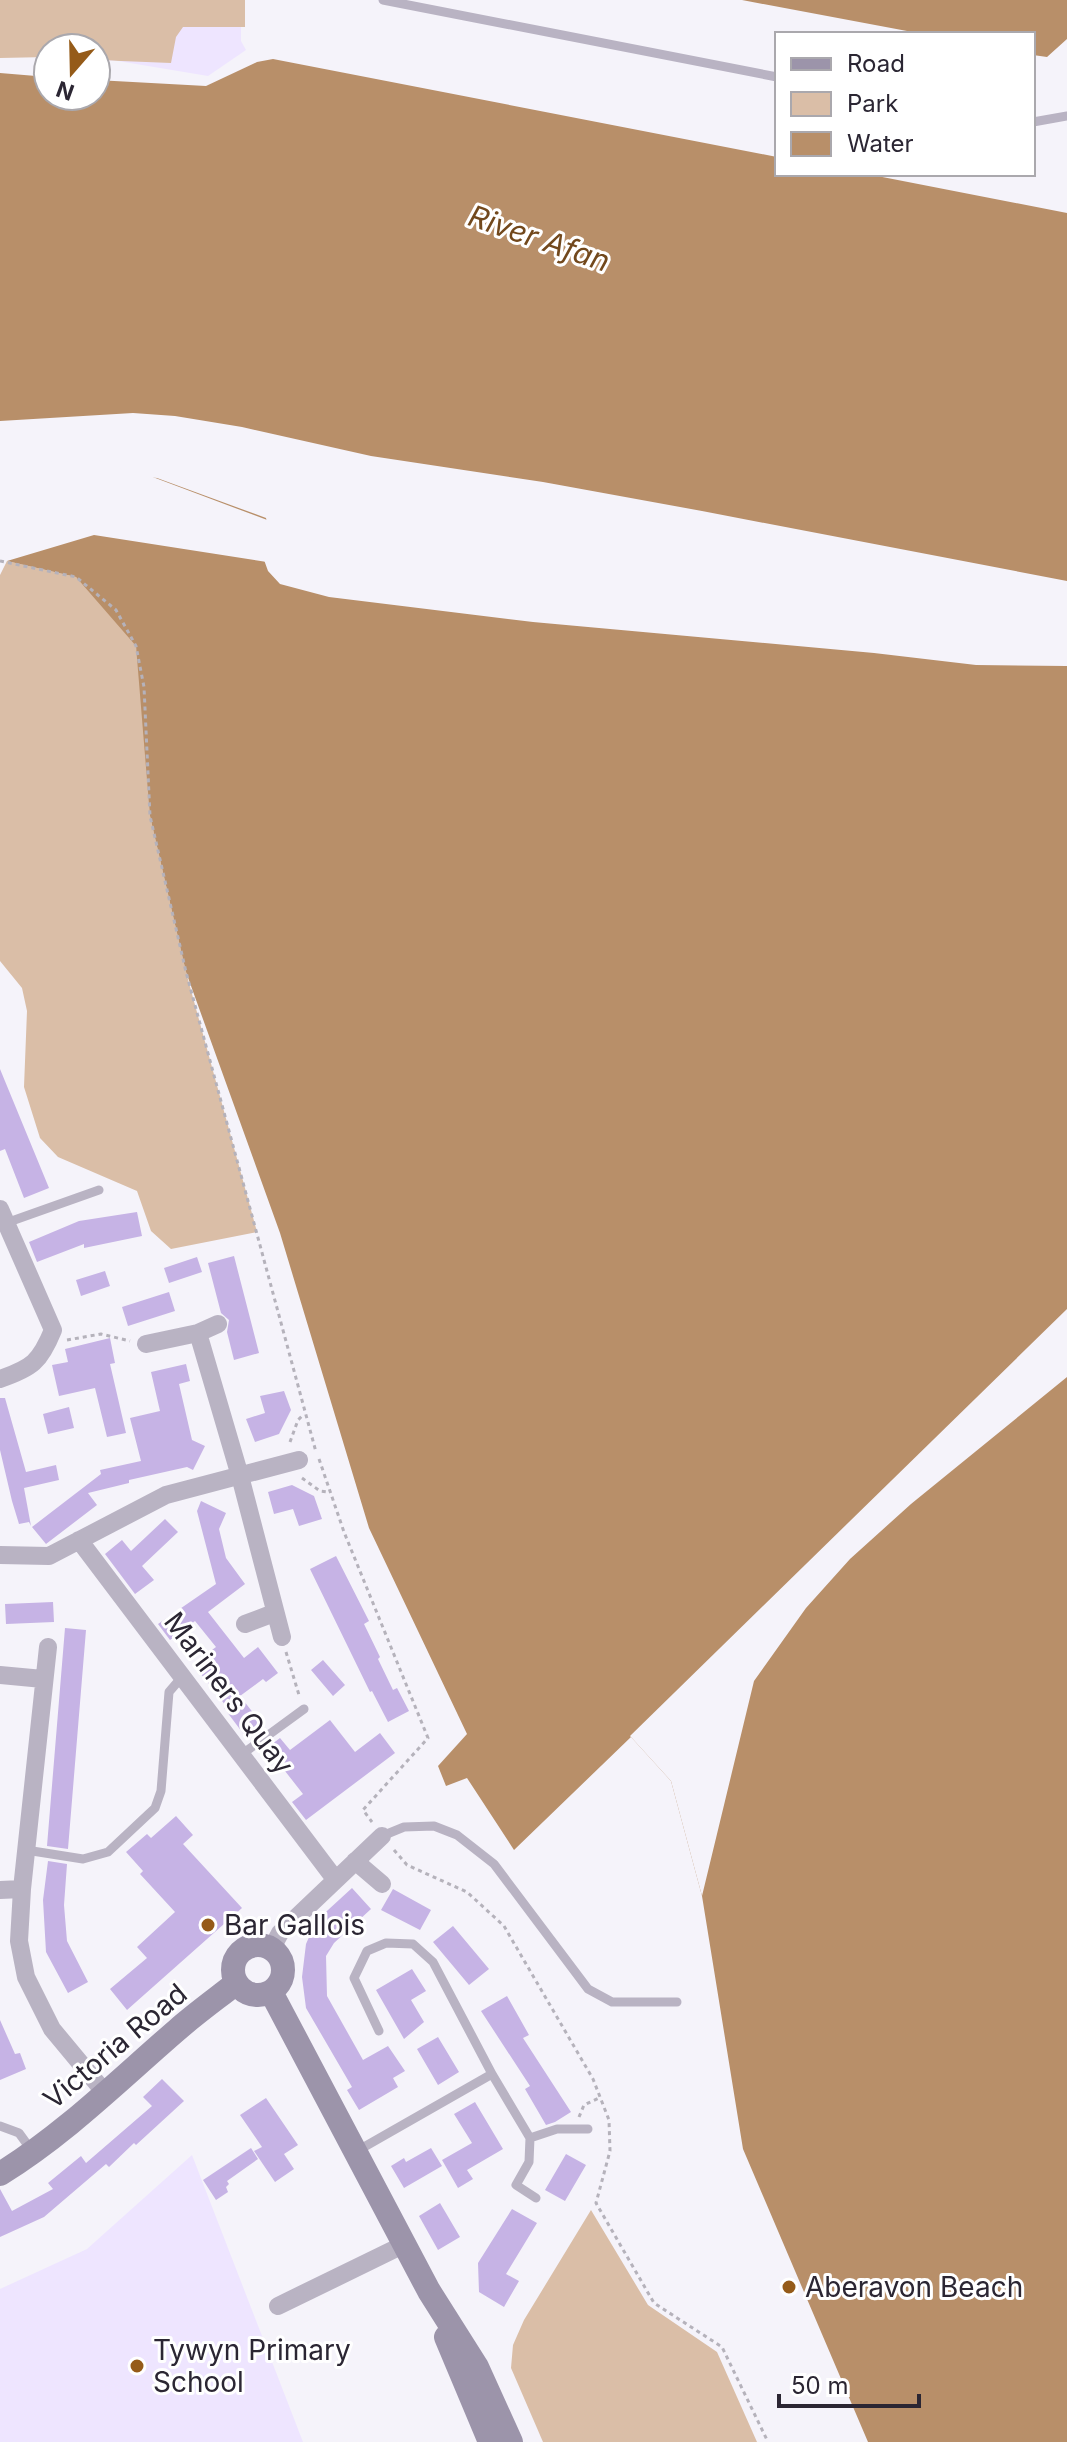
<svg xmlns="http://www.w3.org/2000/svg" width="1067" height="2442" font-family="Inter,sans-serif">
  <rect width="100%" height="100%" fill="#f5f3fa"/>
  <!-- built -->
  <path fill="#eee5ff" d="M 0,0 L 258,0 L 252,51 L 208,80 L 96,61 L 96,48 L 48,48 Z
    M 192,2155 L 303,2442 L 0,2442 L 0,2289 L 87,2249 Z"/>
  <!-- green -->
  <path fill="#dabea7" d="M 0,0 L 245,0 L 245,27 L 183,27 L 176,37 L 171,63 L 96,60 L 96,48 L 48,48 L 48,96 L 96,96 L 777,174 L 1067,213 L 0,111 Z
    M 7,561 L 76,577 L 116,610 L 136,646 L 144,687 L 150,816 L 186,972 L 257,1232 L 171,1249 L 151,1231 L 137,1191 L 58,1157 L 40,1138 L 24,1087 L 27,1011 L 22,988 L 0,961 L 0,575 Z
    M 591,2210 L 648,2305 L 717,2352 L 757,2442 L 543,2442 L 511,2368 L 513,2345 L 524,2320 Z"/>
  <!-- water -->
  <path fill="#b88f69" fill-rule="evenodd" d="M 245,0 L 1067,0 L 1067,2442 L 868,2442 L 743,2149 L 702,1896 L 671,1781 L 631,1737 L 514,1850 L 467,1778 L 446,1786 L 438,1766 L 467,1734 L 369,1528 L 280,1233 L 186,972 L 150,816 L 136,646 L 76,577 L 7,561 L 94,535 L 382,580 L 352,552 L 97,456 L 0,457 L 0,62 L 48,61 L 48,96 L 96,96 L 96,61 L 208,80 L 252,51 ZM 777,34 L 1033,34 L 1033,174 L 777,174 Z"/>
  <!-- pier -->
  <path fill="#f5f3fa" d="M 245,0 L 742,0 L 923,34 L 777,34 L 777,157 L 273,59 L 257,62 L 206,86 L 96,80 L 96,60 L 118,61 L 208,76 L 246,50 L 241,41 L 241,27 L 245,27 Z
    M 1067,39 L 1067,213 L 867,174 L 1033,174 L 1033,55 L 1047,57 Z
    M 48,57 L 48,77 L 0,73 L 0,58 Z
    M 133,413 L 175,416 L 242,427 L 371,456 L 543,482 L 702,511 L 1067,581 L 1067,666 L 976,665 L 874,653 L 533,622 L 329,597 L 280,584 L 268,571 L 263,557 L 371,574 L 350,555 L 267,523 L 266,518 L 157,478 L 139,476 L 97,460 L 22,463 L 0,461 L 0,421 Z
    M 1067,1309 L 1067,1377 L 911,1504 L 850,1559 L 806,1608 L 754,1681 L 702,1896 L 671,1781 L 630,1736 Z"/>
  <!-- building -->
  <path fill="#c6b3e5" d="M 0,1069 L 49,1188 L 24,1198 L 5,1149 L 0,1151 Z
    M 137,1212 L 142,1236 L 84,1248 L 84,1244 L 37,1262 L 29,1242 L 79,1221 Z
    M 234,1256 L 259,1353 L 234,1360 L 227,1332 L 229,1320 L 221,1313 L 208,1263 Z
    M 197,1257 L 202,1272 L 169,1283 L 164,1268 Z
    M 105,1271 L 110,1286 L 81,1296 L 76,1280 Z
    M 169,1292 L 175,1311 L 128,1326 L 122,1307 Z
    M 110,1338 L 115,1363 L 110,1364 L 126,1433 L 107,1437 L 95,1388 L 59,1396 L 52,1365 L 68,1362 L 65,1349 Z
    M 186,1364 L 190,1381 L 179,1384 L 192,1440 L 205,1446 L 193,1470 L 187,1467 L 129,1480 L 129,1483 L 88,1493 L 97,1505 L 46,1544 L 32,1527 L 101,1474 L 100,1470 L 141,1461 L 130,1418 L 160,1411 L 151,1372 Z
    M 284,1391 L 291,1410 L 279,1434 L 255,1442 L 246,1419 L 265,1413 L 260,1396 Z
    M 0,1398 L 5,1398 L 26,1472 L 56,1465 L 59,1480 L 24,1488 L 31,1526 L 29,1522 L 19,1524 L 12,1501 L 0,1450 Z
    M 69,1407 L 74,1428 L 48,1434 L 43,1414 Z
    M 292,1485 L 314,1496 L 322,1519 L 299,1526 L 293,1509 L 274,1514 L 268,1492 Z
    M 201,1501 L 226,1513 L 219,1529 L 226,1558 L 245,1584 L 208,1612 L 244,1658 L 258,1647 L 278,1673 L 266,1682 L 263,1679 L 240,1696 L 261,1723 L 245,1736 L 224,1708 L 226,1706 L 193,1664 L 216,1647 L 195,1621 L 170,1640 L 158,1624 L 216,1584 L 197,1511 Z
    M 165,1519 L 178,1532 L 142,1566 L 154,1580 L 135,1594 L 105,1554 L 122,1540 L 131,1551 Z
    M 336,1556 L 369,1621 L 364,1624 L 380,1657 L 378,1659 L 393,1690 L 397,1688 L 409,1711 L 388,1722 L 372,1691 L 370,1692 L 310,1569 Z
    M 53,1602 L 54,1622 L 6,1624 L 5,1604 Z
    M 65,1628 L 86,1630 L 68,1849 L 47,1846 Z
    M 323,1660 L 345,1685 L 333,1696 L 311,1670 Z
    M 330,1720 L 355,1752 L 380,1733 L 395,1753 L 306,1820 L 292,1802 L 303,1794 L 267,1748 L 280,1738 L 290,1750 Z
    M 176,1816 L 193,1835 L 183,1844 L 242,1908 L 127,2010 L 110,1989 L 147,1958 L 137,1947 L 175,1912 L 140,1874 L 143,1871 L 126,1852 L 147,1834 L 151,1838 Z
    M 48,1861 L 67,1864 L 64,1905 L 67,1941 L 88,1982 L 68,1993 L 46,1952 L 43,1900 Z
    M 352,1888 L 371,1909 L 334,1943 L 326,1956 L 327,1996 L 363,2060 L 388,2046 L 405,2071 L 393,2078 L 398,2087 L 359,2110 L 347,2090 L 352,2087 L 306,2008 L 302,1977 L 306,1944 L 316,1921 Z
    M 393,1889 L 431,1910 L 420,1930 L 381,1910 Z
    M 453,1926 L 489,1969 L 469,1985 L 433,1942 Z
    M 412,1969 L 426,1991 L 411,2000 L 424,2022 L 404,2039 L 376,1990 Z
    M 507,1996 L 529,2035 L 523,2038 L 571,2112 L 555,2122 L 546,2125 L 525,2089 L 530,2086 L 481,2011 Z
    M 0,2020 L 15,2054 L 20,2053 L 26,2069 L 0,2080 Z
    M 438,2037 L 459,2072 L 438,2085 L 417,2049 Z
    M 162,2079 L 184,2101 L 136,2145 L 134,2143 L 109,2167 L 106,2164 L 44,2217 L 0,2237 L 0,2189 L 12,2211 L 53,2189 L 48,2183 L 81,2156 L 86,2163 L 152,2106 L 143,2097 Z
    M 266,2098 L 298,2145 L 284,2154 L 294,2169 L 275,2182 L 254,2151 L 262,2147 L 240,2115 Z
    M 475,2102 L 503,2149 L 467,2170 L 473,2179 L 458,2188 L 442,2160 L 472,2143 L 454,2114 Z
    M 251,2148 L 258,2159 L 227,2181 L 229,2184 L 226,2187 L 228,2192 L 216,2200 L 203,2180 Z
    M 431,2148 L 442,2166 L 404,2188 L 391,2166 L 404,2158 L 406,2162 Z
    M 566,2154 L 586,2165 L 565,2201 L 545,2190 Z
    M 440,2203 L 460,2237 L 438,2250 L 419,2216 Z
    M 512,2209 L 537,2223 L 506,2274 L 519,2281 L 504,2307 L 479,2292 L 478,2263 Z"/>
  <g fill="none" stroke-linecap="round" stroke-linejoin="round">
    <!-- path -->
    <path stroke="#b5b2bb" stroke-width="3" stroke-dasharray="4 4" stroke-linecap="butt" d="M 0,561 L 76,577 L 116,610 L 136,646 L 144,687 L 150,816 L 186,972 L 316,1452
      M 67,1340 L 101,1334 L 130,1341
      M 290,1442 L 298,1420 L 304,1414
      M 319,1459 L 344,1532 L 428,1738 L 363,1810 L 372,1822
      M 302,1478 L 320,1491 L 329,1492
      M 286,1652 L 299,1695
      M 394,1850 L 407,1865 L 467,1892 L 504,1926 L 593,2079 L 609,2120 L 610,2151 L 596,2203 L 654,2303 L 722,2347 L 768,2442
      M 579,2117 L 584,2105 L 601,2097"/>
    <!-- lane -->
    <path stroke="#b9b3c3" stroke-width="9" d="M 383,0 L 777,77
      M 1033,122 L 1067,116
      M 6,1223 L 99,1190
      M 241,1755 L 304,1709
      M 382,1836 L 404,1827 L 434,1826 L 457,1835 L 494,1864 L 588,1989 L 612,2002 L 677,2002
      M 26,1850 L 83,1859 L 108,1852 L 155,1808 L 161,1791 L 169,1692 L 181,1678
      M 379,2031 L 354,1978 L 367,1951 L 386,1943 L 413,1944 L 433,1962 L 492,2074 L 530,2138 L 529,2162 L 516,2185 L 536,2198
      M 0,2126 L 19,2133 L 32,2151
      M 530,2138 L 557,2129 L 588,2129
      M 357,2151 L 492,2074"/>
    <!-- street -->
    <path stroke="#b9b3c3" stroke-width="18" d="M 0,1209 L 53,1330 C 40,1362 32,1368 0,1379
      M 198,1333 L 240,1476 L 282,1637
      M 146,1344 L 198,1333 L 218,1324
      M 79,1540 L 335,1879
      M 0,1555 L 49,1556 L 166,1495 L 299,1460
      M 245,1624 L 274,1613
      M 48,1647 L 22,1889 L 19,1941 L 26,1977 L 52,2029 L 106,2094
      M 0,1675 L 43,1679
      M 355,1861 L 382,1884
      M 0,1890 L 22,1889
      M 272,1948 L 280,1933 L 382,1836
      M 278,2306 L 405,2244"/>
    <!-- secondary -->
    <path stroke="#9c94aa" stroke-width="24" d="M233 1970a25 25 0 1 1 50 0a25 25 0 1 1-50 0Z
      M 271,1992 L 429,2291 L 477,2367 L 511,2442
      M 0,2174 C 65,2134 119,2080 177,2030 C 195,2014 216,1999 235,1984
      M 446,2337 L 490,2442"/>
  </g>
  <!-- markers -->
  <g fill="#955b19" stroke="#fff" stroke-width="3">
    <circle cx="208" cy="1925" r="8"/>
    <circle cx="789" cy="2287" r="8"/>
    <circle cx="137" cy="2366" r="8"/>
  </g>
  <g text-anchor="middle" stroke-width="6" stroke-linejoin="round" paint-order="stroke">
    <!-- street labels -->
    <g font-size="28" fill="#2b2633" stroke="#fff">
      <text transform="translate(229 1693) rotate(53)" y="10">Mariners Quay</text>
      <text transform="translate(115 2046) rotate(-40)" y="10">Victoria Road</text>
    </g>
    <!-- poi labels -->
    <g font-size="28" fill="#2b2633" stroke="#fff" text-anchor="start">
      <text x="224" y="1935">Bar Gallois</text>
      <text x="805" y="2297">Aberavon Beach</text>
      <text x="153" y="2360">Tywyn Primary<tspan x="153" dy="32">School</tspan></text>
    </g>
    <!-- water labels -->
    <g font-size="30" font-style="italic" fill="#72481c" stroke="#fff">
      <text transform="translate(539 239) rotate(19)" y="10">River Afan</text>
    </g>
  </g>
  <!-- legend -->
  <rect x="775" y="32" width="260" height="144" fill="#ffffff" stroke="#aaa8ad" stroke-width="2"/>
  <rect x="791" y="58" width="40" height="12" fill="#9c94aa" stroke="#aaa8ad" stroke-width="2"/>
  <text x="847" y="72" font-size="24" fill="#2b2633">Road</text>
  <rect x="791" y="92" width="40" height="24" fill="#dabea7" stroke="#aaa8ad" stroke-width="2"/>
  <text x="847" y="112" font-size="24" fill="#2b2633">Park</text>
  <rect x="791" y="132" width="40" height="24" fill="#b88f69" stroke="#aaa8ad" stroke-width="2"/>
  <text x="847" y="152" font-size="24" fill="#2b2633">Water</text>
  <!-- north arrow -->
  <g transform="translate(72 72) rotate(200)"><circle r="38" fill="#ffffff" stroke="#aaa8ad" stroke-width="2"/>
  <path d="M0-6L14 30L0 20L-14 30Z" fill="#955b19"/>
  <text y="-12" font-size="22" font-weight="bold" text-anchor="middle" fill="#2b2633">N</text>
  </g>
  <!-- scale -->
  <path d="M779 2394v12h140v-12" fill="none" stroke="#2b2633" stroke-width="4"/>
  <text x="791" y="2394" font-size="24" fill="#2b2633" stroke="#ffffff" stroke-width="6" paint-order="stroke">50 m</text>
</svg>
